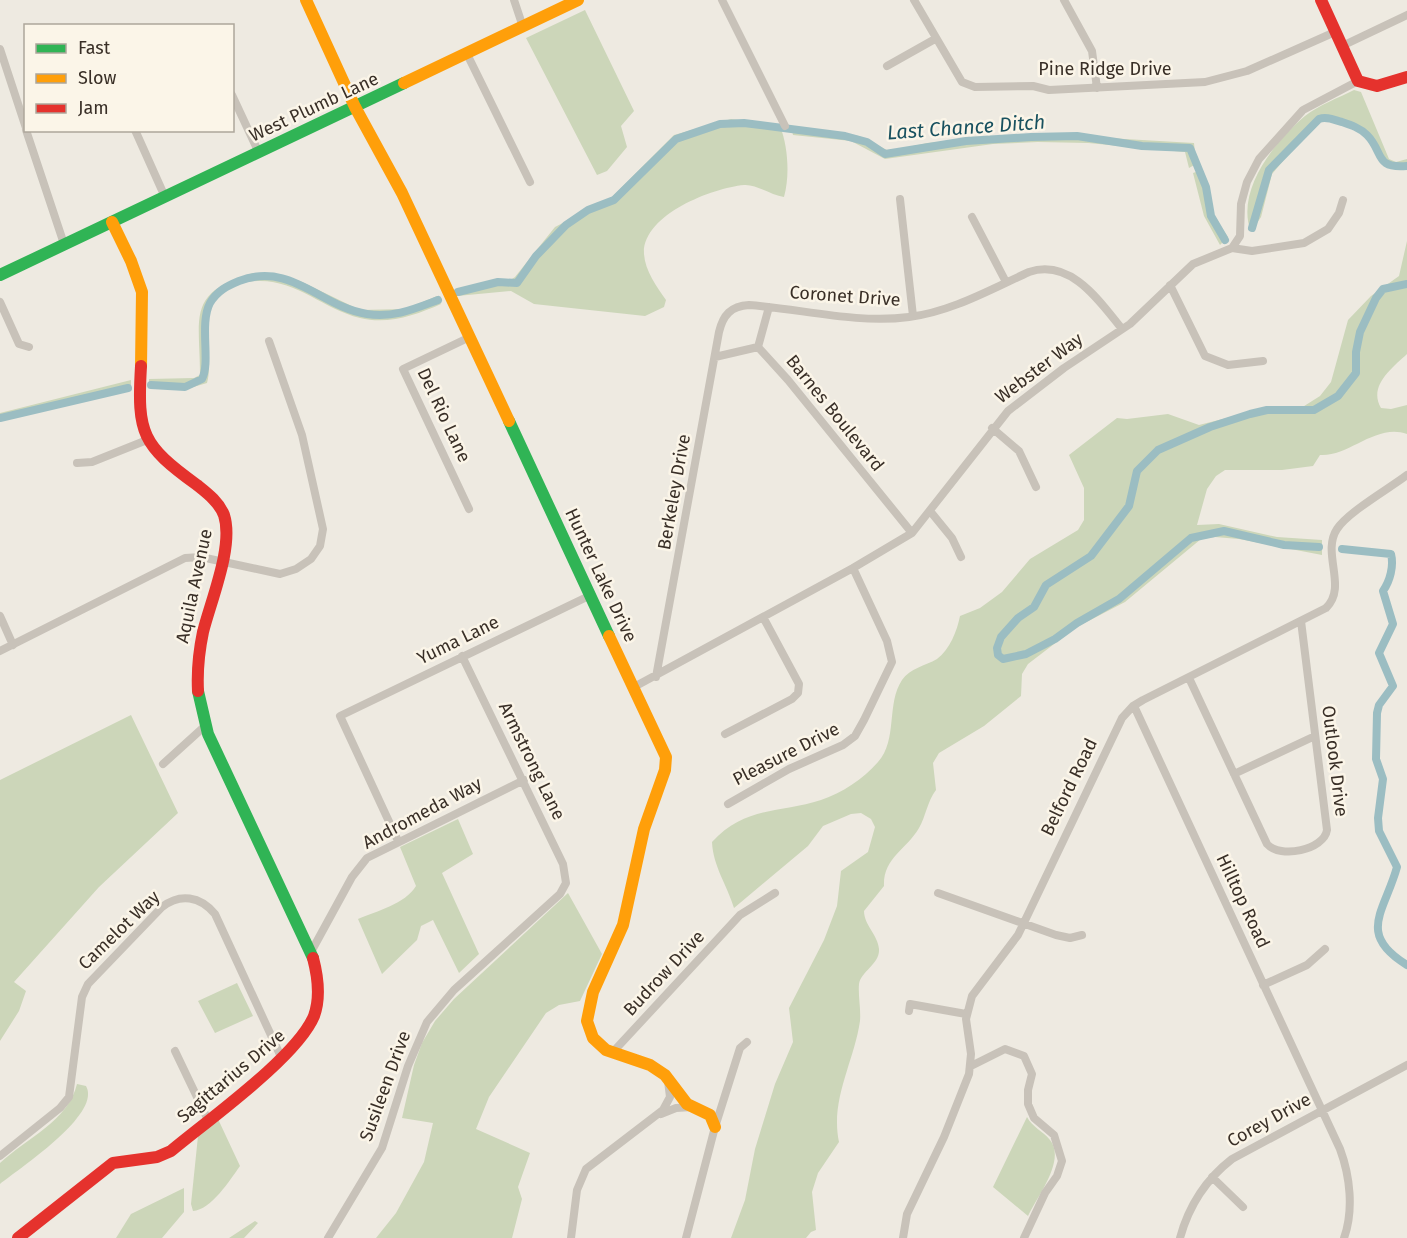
<svg xmlns="http://www.w3.org/2000/svg" width="1407" height="1238" font-family="'Fira Sans',sans-serif">
  <rect width="100%" height="100%" fill="#eeeae1"/>
  <!-- green -->
  <path fill="#ccd6b9" d="M 585,10 L 634,111 L 621,126 L 627,147 L 607,171 L 597,175 L 526,38 Z
    M 1354,90 L 1361,92 L 1389,159 L 1396,162 L 1407,159 L 1407,169 C 1380,171 1382,159 1371,141 C 1361,126 1331,116 1316,122 L 1272,174 L 1261,217 L 1251,232 C 1235,191 1275,141 1305,116 C 1319,105 1338,98 1354,90 Z
    M 731,119 L 780,126 C 788,146 790,176 784,197 C 771,195 756,184 744,185 C 712,188 642,215 644,254 C 645,271 657,287 666,300 L 664,307 L 645,316 L 534,304 L 511,291 L 457,296 L 455,291 L 507,282 L 515,277 L 555,227 L 611,198 L 674,135 Z
    M 791,126 L 859,136 L 887,150 L 895,150 L 927,143 L 1011,136 L 1073,136 L 1194,143 L 1196,164 L 1189,168 L 1185,152 L 1088,143 L 1038,142 L 993,144 L 885,159 L 851,141 L 793,135 Z
    M 1202,170 L 1212,213 L 1228,237 L 1220,245 L 1204,216 L 1193,173 Z
    M 1407,241 L 1407,354 C 1392,368 1368,386 1381,408 L 1391,409 L 1407,405 L 1407,434 C 1376,423 1349,457 1320,455 L 1313,466 L 1282,470 L 1225,470 L 1216,476 L 1207,489 L 1197,525 L 1219,524 L 1277,537 L 1322,540 L 1322,555 L 1239,539 L 1215,537 L 1201,539 L 1125,602 L 1075,628 L 1028,664 L 1022,674 L 1021,696 L 984,726 L 939,753 L 933,763 L 936,790 C 927,802 926,816 919,828 C 906,850 883,858 884,886 L 864,911 C 864,925 878,935 879,949 C 880,964 861,971 859,984 C 858,996 861,1009 860,1021 C 854,1062 830,1100 839,1142 L 818,1173 L 812,1192 L 816,1230 L 811,1232 L 806,1238 L 731,1238 L 745,1200 L 755,1149 L 775,1084 L 793,1042 L 789,1008 L 824,940 L 837,906 L 841,871 L 868,852 L 875,827 L 871,819 L 861,813 L 851,814 L 823,826 L 808,846 L 734,908 C 727,885 713,866 712,842 C 745,806 781,813 821,800 C 842,793 863,779 878,762 C 898,740 886,704 902,680 C 910,668 925,666 937,659 C 950,649 957,631 960,616 L 980,608 L 1002,592 L 1030,559 L 1078,530 L 1084,520 L 1084,488 L 1069,455 L 1117,418 L 1127,419 L 1168,414 L 1199,425 L 1266,408 L 1301,408 L 1320,396 L 1331,382 L 1348,320 L 1371,296 L 1399,276 Z
    M 253,273 L 275,274 L 300,281 L 360,310 L 406,309 L 437,296 L 441,304 C 416,315 388,325 360,318 C 317,307 288,270 239,284 C 227,287 217,294 211,305 C 198,329 214,359 207,383 L 190,388 L 149,388 L 149,379 L 194,378 L 200,375 C 200,316 186,293 253,273 Z
    M 131,380 L 131,389 L 0,421 L 0,413 Z
    M 131,715 L 178,813 L 99,887 L 14,982 L 26,991 L 19,1011 L 0,1041 L 0,780 Z
    M 458,819 L 473,854 L 442,873 L 479,954 L 459,973 L 433,920 L 421,926 L 417,940 L 382,974 L 358,919 C 377,911 405,904 416,886 L 400,847 Z
    M 568,893 L 602,954 L 580,1001 L 559,1005 L 546,1013 L 489,1097 L 476,1129 L 530,1153 L 518,1187 L 522,1199 L 512,1238 L 376,1238 L 396,1213 L 424,1162 L 433,1123 L 402,1118 L 414,1065 L 422,1043 L 435,1021 L 454,999 Z
    M 237,983 L 253,1016 L 215,1033 L 198,1001 Z
    M 77,1084 L 86,1086 C 102,1114 20,1168 0,1184 L 0,1163 C 27,1138 68,1121 77,1084 Z
    M 1027,1117 C 1032,1127 1043,1131 1050,1140 C 1066,1160 1038,1195 1028,1216 L 993,1187 Z
    M 218,1119 L 240,1166 C 230,1180 211,1210 193,1211 L 191,1204 L 198,1136 Z
    M 184,1188 L 184,1212 L 162,1238 L 116,1238 L 131,1214 Z
    M 255,1221 L 258,1223 L 244,1238 L 229,1238 Z"/>
  <g fill="none" stroke-linecap="round" stroke-linejoin="round">
    <!-- canal -->
    <path stroke="#9bbdc2" stroke-width="8" d="M 1252,228 L 1269,170 L 1319,119 C 1327,116 1334,120 1342,122 C 1351,125 1360,128 1367,135 C 1384,152 1374,169 1407,166
      M 458,292 L 498,282 L 517,283 L 536,256 L 566,225 L 588,210 L 614,200 L 676,139 L 720,124 L 744,123 L 845,136 L 867,142 L 885,154 L 966,141 L 1031,137 L 1077,136 L 1142,146 L 1190,148 L 1206,187 L 1211,216 L 1225,240
      M 151,385 L 185,387 L 202,379 C 211,362 199,324 210,303 C 217,291 227,286 239,281 C 291,261 321,307 367,314 C 394,318 414,309 438,300
      M 0,418 L 128,388
      M 1319,547 L 1284,545 L 1224,531 L 1191,538 L 1119,599 L 1077,623 L 1055,639 L 1026,654 L 1003,659 L 998,655 L 997,648 L 1001,637 L 1018,618 L 1034,607 L 1046,585 L 1091,556 L 1129,506 L 1137,471 L 1158,450 L 1210,427 L 1250,414 L 1267,410 L 1314,410 L 1338,396 L 1356,373 L 1356,352 L 1360,332 L 1376,298 L 1383,289 L 1407,284
      M 1342,549 L 1391,554 C 1394,566 1390,581 1383,591 L 1393,624 L 1379,653 L 1393,686 L 1379,705 L 1377,713 L 1376,759 L 1383,779 L 1378,818 L 1379,831 L 1397,867 C 1385,911 1356,934 1407,965"/>
    <!-- street -->
    <path stroke="#c8c2b9" stroke-width="8" d="M 514,0 L 523,27
      M 722,0 L 785,126
      M 914,0 L 962,82 L 975,87 L 1033,86 L 1049,90 L 1205,82 L 1247,71 L 1335,32
      M 1064,0 L 1092,51 L 1097,88
      M 1342,46 L 1407,15
      M 0,49 L 26,128
      M 467,54 L 530,182
      M 887,66 L 935,39
      M 232,95 L 259,153
      M 26,130 L 64,244
      M 135,130 L 165,197
      M 900,199 L 913,316
      M 972,217 L 1006,282
      M 1232,248 L 1252,251 L 1304,243 L 1328,229 L 1339,213 L 1343,200
      M 1170,285 L 1205,356 L 1228,365 L 1263,361
      M 0,302 L 19,344 L 29,347
      M 769,307 L 758,347 L 788,380 L 912,533
      M 715,357 L 758,347
      M 992,428 L 1019,451 L 1036,487
      M 77,463 L 92,462 L 147,440
      M 469,509 L 403,369 L 470,337
      M 930,511 L 952,538 L 961,557
      M 0,616 L 13,645
      M 0,651 L 185,558 L 201,557 L 280,574 L 296,569 L 311,559 L 320,546 L 323,529 L 302,435 L 269,341
      M 656,677 L 719,332 C 723,315 731,306 749,305 C 802,309 857,324 909,317 C 951,312 991,289 1029,272 C 1071,258 1100,302 1122,329
      M 1189,678 L 1267,844 C 1280,859 1324,850 1327,830 L 1301,621
      M 634,687 L 853,568 L 912,533 L 1008,411 L 1064,368 L 1130,324 L 1193,264 L 1232,248 L 1240,236 L 1241,204 L 1247,182 L 1259,159 L 1303,110 L 1358,81
      M 1134,706 L 1340,1149 C 1350,1176 1354,1210 1344,1238
      M 725,734 L 792,699 L 798,693 L 799,684 L 763,617
      M 163,764 L 205,726
      M 1234,774 L 1315,736
      M 728,804 L 789,769 L 843,745 L 855,736 L 864,720 L 892,662 L 887,641 L 853,568
      M 398,841 L 340,716 L 591,595
      M 938,893 L 1056,935 L 1070,938 L 1082,935
      M 311,952 L 352,877 L 367,858 L 524,780
      M 1263,985 L 1307,965 L 1325,949
      M 909,1011 L 910,1004 L 966,1014
      M 175,1051 L 208,1120
      M 612,1053 L 740,915 L 775,893
      M 971,1066 L 1005,1049 L 1024,1056 L 1032,1074 L 1028,1090 L 1028,1104 L 1034,1118 L 1054,1135 L 1062,1161 L 1057,1176 L 1045,1193 L 1024,1238
      M 661,1114 L 676,1108 L 692,1107
      M 0,1156 L 60,1108 L 69,1097 L 82,997 L 88,984 L 162,907 C 180,893 200,896 215,914 L 282,1059
      M 1212,1177 L 1243,1207
      M 328,1238 L 382,1148 L 408,1066 L 427,1022 L 454,990 L 560,894 L 566,883 L 563,864 L 462,656
      M 571,1238 L 577,1190 L 586,1169 L 663,1110 L 670,1097 L 668,1081
      M 686,1238 L 715,1127 L 740,1048 L 747,1042
      M 903,1238 L 907,1214 L 944,1137 L 969,1074 L 971,1054 L 966,1019 L 972,996 L 1018,935 L 1122,718 L 1133,706 L 1143,700 L 1326,608 C 1348,587 1321,553 1337,529 C 1348,512 1390,488 1407,475
      M 1180,1238 C 1189,1205 1205,1180 1232,1159 L 1407,1065"/>
    <!-- fast -->
    <path stroke="#30b455" stroke-width="12" d="M 0,275 L 404,83
      M 509,421 L 609,636
      M 198,691 L 208,734 L 313,958"/>
    <!-- slow -->
    <path stroke="#ff9f0a" stroke-width="12" d="M 306,0 L 355,107 L 402,193 L 509,421
      M 404,83 L 578,0
      M 112,222 L 131,261 L 142,292 L 141,366
      M 609,636 L 666,757 L 665,770 L 644,829 L 623,925 L 593,992 L 587,1021 L 593,1038 L 606,1050 L 650,1065 L 665,1075 L 687,1104 L 710,1115 L 715,1127"/>
    <!-- jam -->
    <path stroke="#e5322d" stroke-width="12" d="M 1321,0 L 1358,81 L 1377,86 L 1407,77
      M 141,366 C 137,434 142,445 197,485 C 207,493 219,502 224,515 C 234,546 211,600 203,632 C 199,651 197,671 198,691
      M 18,1238 L 113,1163 L 157,1157 L 171,1151 C 208,1120 297,1057 314,1016 C 321,997 318,977 313,958"/>
  </g>
  <g text-anchor="middle" stroke-width="5" stroke-linejoin="round" paint-order="stroke">
    <!-- street labels -->
    <g font-size="18" fill="#392f27" stroke="#fbf5e8">
      <text x="1105" y="75">Pine Ridge Drive</text>
      <text transform="translate(314 107) rotate(-25)" y="6">West Plumb Lane</text>
      <text transform="translate(845 296) rotate(4)" y="6">Coronet Drive</text>
      <text transform="translate(1039 368) rotate(-37)" y="6">Webster Way</text>
      <text transform="translate(835 413) rotate(51)" y="6">Barnes Boulevard</text>
      <text transform="translate(444 415) rotate(65)" y="6">Del Rio Lane</text>
      <text transform="translate(674 492) rotate(-80)" y="6">Berkeley Drive</text>
      <text transform="translate(601 575) rotate(65)" y="6">Hunter Lake Drive</text>
      <text transform="translate(194 586) rotate(-78)" y="6">Aquila Avenue</text>
      <text transform="translate(458 640) rotate(-26)" y="6">Yuma Lane</text>
      <text transform="translate(786 754) rotate(-27)" y="6">Pleasure Drive</text>
      <text transform="translate(532 761) rotate(64)" y="6">Armstrong Lane</text>
      <text transform="translate(1335 761) rotate(83)" y="6">Outlook Drive</text>
      <text transform="translate(1069 787) rotate(-64)" y="6">Belford Road</text>
      <text transform="translate(422 813) rotate(-28)" y="6">Andromeda Way</text>
      <text transform="translate(1243 901) rotate(65)" y="6">Hilltop Road</text>
      <text transform="translate(119 930) rotate(-44)" y="6">Camelot Way</text>
      <text transform="translate(664 973) rotate(-47)" y="6">Budrow Drive</text>
      <text transform="translate(231 1076) rotate(-40)" y="6">Sagittarius Drive</text>
      <text transform="translate(385 1086) rotate(-70)" y="6">Susileen Drive</text>
      <text transform="translate(1269 1120) rotate(-29)" y="6">Corey Drive</text>
    </g>
    <!-- water labels -->
    <g font-size="20" font-style="italic" fill="#18515f" stroke="#fbf5e8">
      <text transform="translate(966 127) rotate(-4)" y="7">Last Chance Ditch</text>
    </g>
  </g>
  <!-- legend -->
  <rect x="24" y="24" width="210" height="108" fill="#fbf5e8" stroke="#ada69b" stroke-width="1.5"/>
  <rect x="36" y="44" width="30" height="9" fill="#30b455" stroke="#ada69b" stroke-width="1.5"/>
  <text x="78" y="54" font-size="18" fill="#392f27">Fast</text>
  <rect x="36" y="74" width="30" height="9" fill="#ff9f0a" stroke="#ada69b" stroke-width="1.5"/>
  <text x="78" y="84" font-size="18" fill="#392f27">Slow</text>
  <rect x="36" y="104" width="30" height="9" fill="#e5322d" stroke="#ada69b" stroke-width="1.5"/>
  <text x="78" y="114" font-size="18" fill="#392f27">Jam</text>
</svg>
